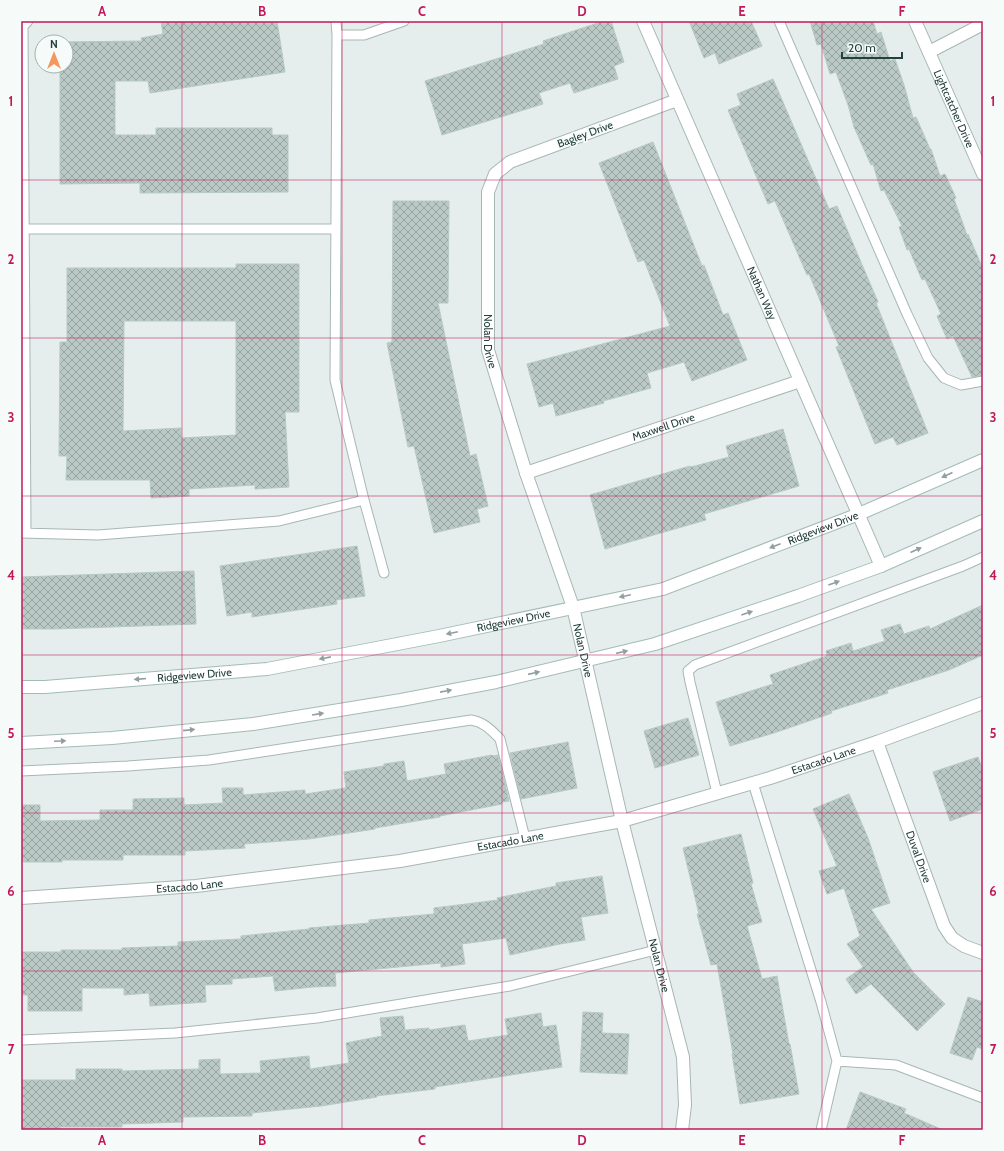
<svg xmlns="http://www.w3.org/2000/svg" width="1004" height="1151" font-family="Cabin,sans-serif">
  <defs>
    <pattern id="building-cross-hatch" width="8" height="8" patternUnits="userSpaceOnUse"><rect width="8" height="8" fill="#bac9c5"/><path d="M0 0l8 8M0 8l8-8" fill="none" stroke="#97a5a1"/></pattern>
  </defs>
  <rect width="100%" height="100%" fill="#e5eeec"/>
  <!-- building -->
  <path fill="url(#building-cross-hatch)" stroke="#b7c9c4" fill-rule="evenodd" d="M 161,21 L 277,21 L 285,72 L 150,93 L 148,81 L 115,81 L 115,135 L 156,135 L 156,128 L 272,128 L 272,135 L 288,135 L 288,192 L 140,193 L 140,183 L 60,184 L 60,66 L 66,66 L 66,42 L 60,42 L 142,41 L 141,38 L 163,34 Z
    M 604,21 L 611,21 L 624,62 L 614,66 L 618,79 L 574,93 L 570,83 L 539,93 L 543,104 L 442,135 L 425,81 L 544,44 L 543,41 Z
    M 689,21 L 751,21 L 762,46 L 719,64 L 715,53 L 704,58 Z
    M 810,21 L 873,21 L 877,34 L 881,32 L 890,61 L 895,59 L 904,85 L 913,118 L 916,117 L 930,149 L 931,149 L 940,176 L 945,174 L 956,198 L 954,199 L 967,235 L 968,234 L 983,269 L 983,375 L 972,377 L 953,336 L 947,339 L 937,316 L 941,314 L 925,279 L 922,280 L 909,249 L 907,250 L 899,227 L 902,226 L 884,190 L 881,191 L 873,164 L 871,165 L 854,127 L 848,105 L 836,72 L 830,74 L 821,44 L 817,45 Z
    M 773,79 L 829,209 L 837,206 L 878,302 L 876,303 L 928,433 L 897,445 L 893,437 L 875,444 L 836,347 L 839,346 L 809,274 L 807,275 L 775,201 L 768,204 L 728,110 L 741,105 L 737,94 Z
    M 653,142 L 702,266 L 704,265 L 723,315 L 728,313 L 747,360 L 692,381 L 684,362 L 647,373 L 651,388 L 603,401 L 604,403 L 556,416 L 553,403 L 539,407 L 527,364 L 670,326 L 644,260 L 638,262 L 599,163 Z
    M 393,201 L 449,201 L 448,303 L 438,303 L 470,456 L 476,454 L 488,506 L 477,509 L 480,522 L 434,533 L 414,446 L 408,447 L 387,343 L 392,342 Z
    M 236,264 L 299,264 L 299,412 L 285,412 L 289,487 L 255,489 L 255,485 L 189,489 L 189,496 L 151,498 L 150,480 L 66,480 L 67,456 L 59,456 L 60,342 L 67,342 L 67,268 L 236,268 ZM 124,321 L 236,321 L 236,435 L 181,438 L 181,428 L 123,431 Z
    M 783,429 L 799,486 L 704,514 L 706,520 L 605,549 L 590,495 L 690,466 L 691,467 L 729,457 L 726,446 Z
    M 357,546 L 365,596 L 336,600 L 337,604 L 252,617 L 252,612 L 227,616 L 220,566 Z
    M 194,571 L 196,624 L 55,629 L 21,629 L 21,577 Z
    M 983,605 L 983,655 L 949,670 L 887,690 L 888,693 L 831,711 L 832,713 L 774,733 L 730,746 L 716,702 L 773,684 L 770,675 L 827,656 L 826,651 L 851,643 L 853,651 L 885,641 L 881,630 L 900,624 L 904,634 L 929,626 L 930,629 Z
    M 688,718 L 699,755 L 655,768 L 644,731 Z
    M 568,742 L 577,788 L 521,799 L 510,753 Z
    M 492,755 L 493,756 L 498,755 L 509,801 L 502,802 L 502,804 L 440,816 L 440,817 L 375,828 L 375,829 L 309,839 L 244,844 L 245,848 L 185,851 L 185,855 L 123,855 L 123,860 L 62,860 L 62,862 L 21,862 L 21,805 L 40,805 L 40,821 L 100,820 L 100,810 L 133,810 L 133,799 L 184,798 L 184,805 L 223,803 L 222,788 L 243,788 L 243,795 L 305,790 L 305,794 L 346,788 L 344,772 L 384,766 L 384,764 L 404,761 L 407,781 L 446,774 L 444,764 Z
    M 978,757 L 983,770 L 983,809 L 950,821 L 933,772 Z
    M 849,794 L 868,838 L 890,903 L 871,909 L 913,972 L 945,1004 L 917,1031 L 871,984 L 856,994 L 846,979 L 863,967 L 847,944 L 860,936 L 844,888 L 827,894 L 819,871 L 837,866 L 813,809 Z
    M 741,834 L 753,883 L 751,884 L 762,922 L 747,926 L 762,979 L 777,976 L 789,1044 L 790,1044 L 799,1094 L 740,1104 L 732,1054 L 733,1054 L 717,964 L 711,965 L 697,914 L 699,914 L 683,848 Z
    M 602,876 L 608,913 L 581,917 L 585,940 L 560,944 L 510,955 L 506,938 L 462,944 L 465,964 L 441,967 L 441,963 L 335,973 L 336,986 L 313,987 L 275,991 L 273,976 L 232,979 L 232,984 L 205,985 L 206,1002 L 150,1006 L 149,993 L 124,995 L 124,988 L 82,988 L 82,1011 L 28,1011 L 28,995 L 21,995 L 21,952 L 61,952 L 61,950 L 122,950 L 122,948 L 178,946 L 178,942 L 241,939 L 241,936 L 309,929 L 309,928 L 369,923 L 369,920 L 434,914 L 434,908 L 498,900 L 497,898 L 556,886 L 556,883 Z
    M 968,997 L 983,1002 L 983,1049 L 977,1047 L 972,1060 L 950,1053 Z
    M 583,1012 L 603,1013 L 602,1033 L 629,1034 L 627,1074 L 580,1072 Z
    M 541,1013 L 543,1027 L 556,1025 L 562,1067 L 435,1087 L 435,1089 L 376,1096 L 377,1097 L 321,1106 L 252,1113 L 252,1116 L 183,1117 L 183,1122 L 122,1124 L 122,1127 L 60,1127 L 60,1129 L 21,1129 L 21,1080 L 76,1080 L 76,1069 L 122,1069 L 122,1071 L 199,1069 L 199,1060 L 220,1059 L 220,1074 L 261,1073 L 260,1061 L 309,1056 L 310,1069 L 349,1063 L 346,1043 L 382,1036 L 380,1018 L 403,1016 L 405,1030 L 429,1028 L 429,1030 L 465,1025 L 468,1041 L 508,1035 L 505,1019 Z
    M 860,1092 L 906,1109 L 904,1113 L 943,1130 L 846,1130 Z"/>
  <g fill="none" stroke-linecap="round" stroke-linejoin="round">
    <!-- lane casing -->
    <g stroke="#a7b7b4" stroke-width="11">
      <path id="lane" d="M 336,21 L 337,35 L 335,380 L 364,500 L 384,573
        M 779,21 L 907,314 L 928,358 L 944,378 L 961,385 L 983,381
        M 337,35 L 364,35 L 404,21
        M 21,229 L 335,229
        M 21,533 L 98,535 L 279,521 L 364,500
        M 26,533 L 23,26 L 28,21
        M 21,771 L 128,766 L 209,760 L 471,720 C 484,722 491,730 500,739 L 525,838
        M 753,783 L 821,1002 L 837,1061
        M 717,793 L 690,682 L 688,671 L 695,665 L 963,566 L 983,557
        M 21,1040 L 175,1033 L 317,1018 L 510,986 L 656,950
        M 821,1130 L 837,1061 L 896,1065 L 983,1098"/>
    </g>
    <!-- street casing -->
    <g stroke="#a7b7b4" stroke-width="14">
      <g id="street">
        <path id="s1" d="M 643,21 L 881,566"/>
        <path id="s2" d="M 915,21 L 983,174"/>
        <path d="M 929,52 L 983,24"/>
        <path id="s3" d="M 677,100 L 510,162 L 495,174 L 488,192 L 488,350 L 526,473 L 573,607 L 622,821 L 683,1057 L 685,1105 L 682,1130"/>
        <path id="s4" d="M 526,473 L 800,381"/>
        <path id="s5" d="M 877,742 L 944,926 L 952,938 L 964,946 L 983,953"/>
        <path id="s6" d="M 21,898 L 196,886 L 400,861 L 622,821 L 770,778 L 877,742 L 983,703"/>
      </g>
    </g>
    <!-- secondary casing -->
    <g stroke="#a3bbb5" stroke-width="14">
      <g id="secondary">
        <path id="s7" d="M 21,687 L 45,687 L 267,669 L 439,636 L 663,589 L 859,514 L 983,460"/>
        <path d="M 21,743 L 112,738 L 253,724 L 401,700 L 496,682 L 655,644 L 798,596 L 881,566 L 983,521"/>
      </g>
    </g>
    <!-- lane -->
    <use href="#lane" stroke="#fff" stroke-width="9"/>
    <!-- street -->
    <use href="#street" stroke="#fff" stroke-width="12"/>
    <!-- secondary -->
    <use href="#secondary" stroke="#fff" stroke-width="12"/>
  </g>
  <!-- one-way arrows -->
  <defs><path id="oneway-solid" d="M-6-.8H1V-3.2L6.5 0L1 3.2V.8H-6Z"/></defs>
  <g fill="#91a09e">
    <use href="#oneway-solid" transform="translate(947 475) rotate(156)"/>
    <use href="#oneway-solid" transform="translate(775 546) rotate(159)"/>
    <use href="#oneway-solid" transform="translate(916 550) rotate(-24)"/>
    <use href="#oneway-solid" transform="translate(834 583) rotate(-20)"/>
    <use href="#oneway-solid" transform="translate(625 596) rotate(168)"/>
    <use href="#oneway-solid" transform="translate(747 613) rotate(-19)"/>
    <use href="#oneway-solid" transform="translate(452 633) rotate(168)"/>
    <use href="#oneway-solid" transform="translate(622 652) rotate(-13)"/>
    <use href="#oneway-solid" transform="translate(325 658) rotate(169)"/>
    <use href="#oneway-solid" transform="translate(534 673) rotate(-13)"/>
    <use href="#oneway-solid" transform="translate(140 679) rotate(175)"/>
    <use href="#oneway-solid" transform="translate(446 691) rotate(-11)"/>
    <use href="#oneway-solid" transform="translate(318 714) rotate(-9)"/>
    <use href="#oneway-solid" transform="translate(189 730) rotate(-6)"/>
    <use href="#oneway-solid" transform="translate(60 741) rotate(-3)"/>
  </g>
  <!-- grid -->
  <path fill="none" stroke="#c2185b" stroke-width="1" stroke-opacity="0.55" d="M 182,21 L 182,1130M 342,21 L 342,1130M 502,21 L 502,1130M 662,21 L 662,1130M 822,21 L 822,1130M 21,180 L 983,180M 21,338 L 983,338M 21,496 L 983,496M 21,655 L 983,655M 21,813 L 983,813M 21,971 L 983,971"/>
  <g text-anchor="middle" stroke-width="3.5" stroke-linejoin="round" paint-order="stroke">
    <!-- street labels -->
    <g font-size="11" fill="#23413d" stroke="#f6fbf9">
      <text dy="4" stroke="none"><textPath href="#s2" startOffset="96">Lightcatcher Drive</textPath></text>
      <text transform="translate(585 134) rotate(-20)" y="4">Bagley Drive</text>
      <text dy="4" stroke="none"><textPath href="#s1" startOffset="297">Nathan Way</textPath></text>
      <text dy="4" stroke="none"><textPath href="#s3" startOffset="366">Nolan Drive</textPath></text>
      <text dy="4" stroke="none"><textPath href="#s4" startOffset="145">Maxwell Drive</textPath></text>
      <text dy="4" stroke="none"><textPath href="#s7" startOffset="822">Ridgeview Drive</textPath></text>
      <text dy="4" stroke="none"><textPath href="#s7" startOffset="498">Ridgeview Drive</textPath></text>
      <text dy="4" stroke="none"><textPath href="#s3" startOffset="690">Nolan Drive</textPath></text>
      <text dy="4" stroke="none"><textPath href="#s7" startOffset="174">Ridgeview Drive</textPath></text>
      <text dy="4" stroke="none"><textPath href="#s6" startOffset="817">Estacado Lane</textPath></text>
      <text dy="4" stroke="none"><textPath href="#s6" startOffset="493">Estacado Lane</textPath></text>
      <text dy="4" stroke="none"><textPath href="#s5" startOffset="122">Duval Drive</textPath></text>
      <text dy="4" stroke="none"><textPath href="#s6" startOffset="169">Estacado Lane</textPath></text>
      <text dy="4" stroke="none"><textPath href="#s3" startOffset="1014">Nolan Drive</textPath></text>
    </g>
  </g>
  <!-- border -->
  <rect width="1004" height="1151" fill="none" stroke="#f6fbf9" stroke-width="44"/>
  <!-- north arrow -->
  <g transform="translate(54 54)"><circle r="19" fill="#f6fbf9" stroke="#a2b1ae"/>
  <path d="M0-3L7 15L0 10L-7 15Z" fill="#f5965c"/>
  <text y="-6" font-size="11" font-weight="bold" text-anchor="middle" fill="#23413d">N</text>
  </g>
  <!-- scale -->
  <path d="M842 52v6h60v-6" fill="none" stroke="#23413d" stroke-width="2"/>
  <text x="848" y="52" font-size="12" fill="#23413d" stroke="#f6fbf9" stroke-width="3" paint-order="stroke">20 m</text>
  <rect x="22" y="22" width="960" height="1107" fill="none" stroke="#c2185b" stroke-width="1.5"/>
  <g font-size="13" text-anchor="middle" font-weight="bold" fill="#c2185b">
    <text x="102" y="16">A</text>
    <text x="262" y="16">B</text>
    <text x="422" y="16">C</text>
    <text x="582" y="16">D</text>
    <text x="742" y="16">E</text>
    <text x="902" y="16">F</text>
    <text x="11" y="106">1</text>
    <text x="993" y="106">1</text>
    <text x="11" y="264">2</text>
    <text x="993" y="264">2</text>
    <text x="11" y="422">3</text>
    <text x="993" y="422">3</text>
    <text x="11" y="580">4</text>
    <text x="993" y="580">4</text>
    <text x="11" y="738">5</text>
    <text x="993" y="738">5</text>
    <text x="11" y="896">6</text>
    <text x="993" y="896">6</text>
    <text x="11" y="1054">7</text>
    <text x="993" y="1054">7</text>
    <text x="102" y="1145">A</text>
    <text x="262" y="1145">B</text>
    <text x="422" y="1145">C</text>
    <text x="582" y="1145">D</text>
    <text x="742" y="1145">E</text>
    <text x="902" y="1145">F</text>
  </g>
</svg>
